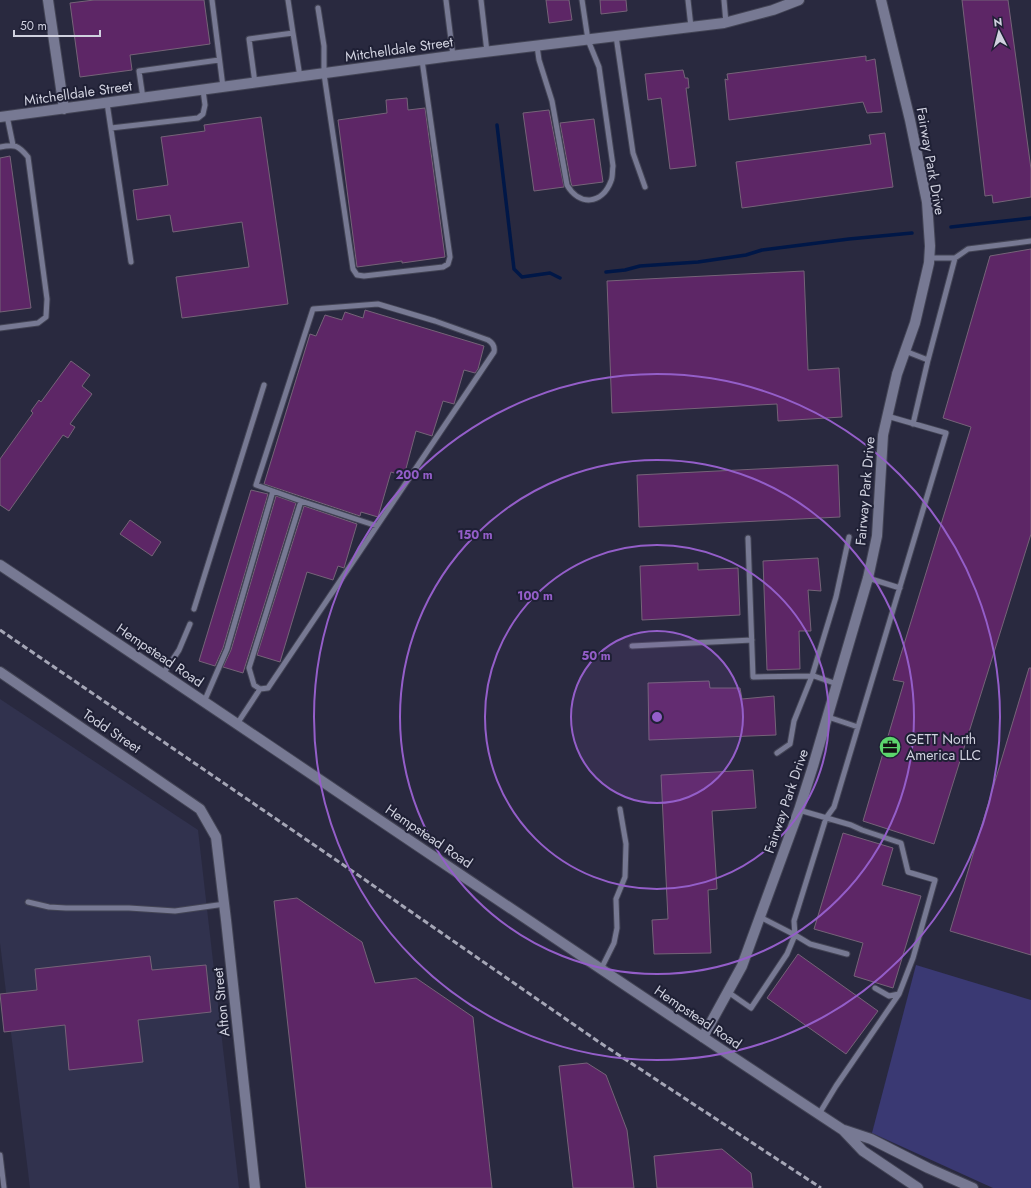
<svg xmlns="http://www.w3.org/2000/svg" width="1031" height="1188" font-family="Jost,sans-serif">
  <rect width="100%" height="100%" fill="#29293f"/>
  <!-- built -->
  <path fill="#31324e" d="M 0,699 L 198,830 L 239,1188 L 30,1188 L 0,943 Z"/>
  <!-- green -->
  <path fill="#3a3973" d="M 916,965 L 1031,1000 L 1031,1188 L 993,1188 L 872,1133 Z"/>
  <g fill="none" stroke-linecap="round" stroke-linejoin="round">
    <!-- stream -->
    <path stroke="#001747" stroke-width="3.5" d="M 497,125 L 514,269 L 522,277 L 550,273 L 560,278
      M 951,227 L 1031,218
      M 606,272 L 625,270 L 640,266 L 698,262 L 746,255 L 762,250 L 849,239 L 912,233"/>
  </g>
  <!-- building -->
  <path fill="#5d2666" stroke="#756378" d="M 94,0 L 204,0 L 210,44 L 130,55 L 132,70 L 80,77 L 70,3 Z
    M 546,0 L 569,0 L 572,20 L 549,23 Z
    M 600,0 L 626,0 L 627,11 L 601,14 Z
    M 962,0 L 1008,0 L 1031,169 L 1031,197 L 993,203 L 992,195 L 985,196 Z
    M 866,56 L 866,61 L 875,59 L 882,112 L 867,113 L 863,102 L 729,120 L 725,79 L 728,80 L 727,74 Z
    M 683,70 L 685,78 L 688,78 L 689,88 L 686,88 L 696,166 L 670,169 L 661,98 L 648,100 L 645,74 Z
    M 407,98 L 408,110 L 425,108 L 445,257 L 402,263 L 402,261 L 357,267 L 338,120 L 387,113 L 386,100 Z
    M 549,110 L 564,187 L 534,191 L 523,113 Z
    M 261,117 L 288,304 L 182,318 L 176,277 L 249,267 L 242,222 L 173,232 L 170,215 L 137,220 L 133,190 L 168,185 L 161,137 L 205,131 L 204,125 Z
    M 594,119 L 603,182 L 572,186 L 571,183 L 560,123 Z
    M 885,133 L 893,187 L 742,208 L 736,162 L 871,144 L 869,135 Z
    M 10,156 L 31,308 L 0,312 L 0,158 Z
    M 1031,249 L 1031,534 L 934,844 L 863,821 L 904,682 L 893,680 L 971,427 L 943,418 L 990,256 Z
    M 804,271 L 808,370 L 839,368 L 842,417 L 778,421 L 777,404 L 612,413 L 607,281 Z
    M 365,310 L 484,346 L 478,369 L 475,373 L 464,370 L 454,404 L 443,401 L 432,436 L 416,431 L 404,476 L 391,472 L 378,517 L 361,512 L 360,516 L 264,484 L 310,334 L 316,336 L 325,315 L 342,320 L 345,312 L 363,318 Z
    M 71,361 L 90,375 L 82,386 L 92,394 L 70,424 L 75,427 L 68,438 L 63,435 L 9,511 L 0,505 L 0,459 L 33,413 L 31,411 L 39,400 L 41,402 Z
    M 838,465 L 840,517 L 639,527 L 637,475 Z
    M 251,490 L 268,494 L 223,648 L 215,666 L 199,661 Z
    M 276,496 L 296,503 L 243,673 L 223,667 L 231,650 Z
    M 304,506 L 357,524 L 344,568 L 338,566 L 333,580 L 307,572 L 280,662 L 257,655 Z
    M 130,520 L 161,542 L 152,556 L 120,534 Z
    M 818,558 L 821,591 L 808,590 L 811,631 L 799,631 L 800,669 L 767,670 L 763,561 Z
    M 698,563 L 698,570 L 738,568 L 740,615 L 642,620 L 640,566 Z
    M 1029,668 L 1031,668 L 1031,955 L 950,931 Z
    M 709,681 L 710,688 L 740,688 L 742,699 L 774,696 L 776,735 L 649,740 L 648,683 Z
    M 753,770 L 756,808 L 712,811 L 717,889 L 708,890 L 711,953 L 654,954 L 652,920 L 668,919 L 661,775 Z
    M 843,833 L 893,848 L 882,885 L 921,896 L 893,988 L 854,976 L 863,943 L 814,929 Z
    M 297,898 L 362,942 L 375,983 L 416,978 L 473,1017 L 492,1188 L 306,1188 L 274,901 Z
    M 798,954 L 878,1011 L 846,1054 L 767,998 Z
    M 150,956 L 152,970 L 206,965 L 211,1012 L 138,1020 L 143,1062 L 69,1070 L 65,1025 L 4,1032 L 0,994 L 37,990 L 35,969 Z
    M 587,1063 L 606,1075 L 627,1130 L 634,1188 L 573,1188 L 559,1066 Z
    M 722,1149 L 751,1173 L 753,1188 L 657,1188 L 654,1156 Z"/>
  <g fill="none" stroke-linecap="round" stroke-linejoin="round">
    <!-- lane casing -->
    <g stroke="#434455" stroke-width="7">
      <path id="lane" d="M 212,0 L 223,87
        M 288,0 L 293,33
        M 446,0 L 453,56
        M 481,0 L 487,52
        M 688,0 L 691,27
        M 724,0 L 726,23
        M 318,8 L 324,46 L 324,74 L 353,269 L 357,275 L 364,276 L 443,267 L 448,264 L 450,257 L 422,60
        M 616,36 L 633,153 L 645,187
        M 537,46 L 539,60 L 552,101 L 567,185 C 579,206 602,205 611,181 C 613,177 612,171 613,166 L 599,67 L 588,40 L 582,0
        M 255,83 L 249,39 L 293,33 L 300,77
        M 143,98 L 139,71 L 219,60
        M 107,103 L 131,262
        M 7,116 L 13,145
        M 111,128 L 198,118 L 203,114 L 205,105 L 203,90
        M 0,147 C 15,144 18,145 28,157 L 47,299 L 46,317 L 38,323 L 0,328
        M 929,258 L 955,258 L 968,249 L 1031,241
        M 905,351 L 928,360
        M 913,424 L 928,360 L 955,258
        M 273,491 L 301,501
        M 748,538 L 753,677 L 814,676 L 837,684
        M 868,578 L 900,588
        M 194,609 L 264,385
        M 632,646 L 752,640
        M 163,674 L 179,650 L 190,624
        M 260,689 L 254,685 L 249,668 L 301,501 L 377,526
        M 204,702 L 227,649 L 273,491 L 256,485 L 313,309 L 378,304 L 435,321 L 488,340 C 493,343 495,347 494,352 L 268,688 L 260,689 L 237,724
        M 828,717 L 858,727
        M 777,753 L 790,744 L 794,721 L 812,676 L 836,597 L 849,537
        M 799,810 L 851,825 L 862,830 L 901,843 L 908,872 L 935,880 L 913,958 L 899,994 L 889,996 L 875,988
        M 28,902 L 49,907 L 66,908 L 129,908 L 175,911 L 225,904
        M 847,954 L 810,944 L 795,935 L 794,921 L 826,818 L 834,807 L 946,433 L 887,416
        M 601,969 L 614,943 L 617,928 L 616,899 L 625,877 L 626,844 L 620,809
        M 728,992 L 751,1008 L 787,954 L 795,935 L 760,917
        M 819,1114 L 836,1086 L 899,994
        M 0,1155 L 4,1188"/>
    </g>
    <!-- street casing -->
    <g stroke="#434455" stroke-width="12">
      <path id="street" d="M 48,0 L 64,109
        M 0,117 L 451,56 L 724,23 L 773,10 L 799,0
        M 703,1037 L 742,966 L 799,810 L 813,766 L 868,578 L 877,536 L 883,435 L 897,374 L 915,323 L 929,263 L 930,246 L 927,202 L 910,120 L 881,0"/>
    </g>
    <!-- secondary casing -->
    <g stroke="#434455" stroke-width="12">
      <path id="secondary" d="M 0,565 C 281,752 560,944 843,1130 L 863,1151 L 918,1188
        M 0,672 L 200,809 L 216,837 L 226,920 L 255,1188
        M 844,1130 L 871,1139 L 928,1168 L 973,1188"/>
    </g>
    <!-- lane -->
    <use href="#lane" stroke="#777993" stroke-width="5"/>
    <!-- street -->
    <use href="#street" stroke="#777993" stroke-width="10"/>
    <!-- secondary -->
    <use href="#secondary" stroke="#777993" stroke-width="10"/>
    <!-- rail -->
    <path stroke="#a5a6b6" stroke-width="3" stroke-dasharray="6 3" stroke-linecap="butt" d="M 0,630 L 358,875 L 599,1042 L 821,1188"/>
  </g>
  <!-- distance rings -->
  <circle cx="657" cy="717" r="86" fill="#945ec9" fill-opacity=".12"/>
  <g fill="none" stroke="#945ec9" stroke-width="2">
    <circle cx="657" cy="717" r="86"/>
    <circle cx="657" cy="717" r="172"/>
    <circle cx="657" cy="717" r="257"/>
    <circle cx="657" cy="717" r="343"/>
  </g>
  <!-- icons -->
  <defs>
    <g id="office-disc" transform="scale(1.15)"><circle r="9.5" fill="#5cd56d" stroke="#1f2035"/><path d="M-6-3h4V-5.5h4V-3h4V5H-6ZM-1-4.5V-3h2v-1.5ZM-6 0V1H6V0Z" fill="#111"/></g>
  </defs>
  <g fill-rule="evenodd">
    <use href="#office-disc" x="890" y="747"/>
  </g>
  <g text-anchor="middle" stroke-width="4" stroke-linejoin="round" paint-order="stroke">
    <!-- street labels -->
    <g font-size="14" fill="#d0d1df" stroke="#1f2035">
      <text transform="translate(399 49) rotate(-8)" y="5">Mitchelldale Street</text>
      <text transform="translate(78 93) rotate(-8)" y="5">Mitchelldale Street</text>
      <text transform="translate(931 161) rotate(80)" y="5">Fairway Park Drive</text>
      <text transform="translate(865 491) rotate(-85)" y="5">Fairway Park Drive</text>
      <text transform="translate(160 655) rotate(34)" y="5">Hempstead Road</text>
      <text transform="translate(112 731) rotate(34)" y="5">Todd Street</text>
      <text transform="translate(786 801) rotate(-71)" y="5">Fairway Park Drive</text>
      <text transform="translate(429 836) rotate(34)" y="5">Hempstead Road</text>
      <text transform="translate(221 1002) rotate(-96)" y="5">Afton Street</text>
      <text transform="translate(698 1017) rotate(34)" y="5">Hempstead Road</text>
    </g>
    <!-- poi labels -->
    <g font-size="14" fill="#d0d1df" stroke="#1f2035" text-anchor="start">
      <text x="906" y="744">GETT North<tspan x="906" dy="16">America LLC</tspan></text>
    </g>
  </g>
  <circle cx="657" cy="717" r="6" fill="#945ec9" stroke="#1f2035" stroke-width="2"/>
  <g font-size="12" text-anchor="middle" font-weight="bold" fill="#945ec9" stroke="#1f2035" stroke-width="4" stroke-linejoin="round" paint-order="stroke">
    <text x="414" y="479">200 m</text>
    <text x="475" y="539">150 m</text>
    <text x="535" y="600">100 m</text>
    <text x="596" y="660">50 m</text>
  </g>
  <!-- north arrow -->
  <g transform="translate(999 32) rotate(354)" stroke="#1f2035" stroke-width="3" paint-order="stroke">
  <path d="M0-3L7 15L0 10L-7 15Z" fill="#d0d1df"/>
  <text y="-6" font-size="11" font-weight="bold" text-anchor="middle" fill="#d0d1df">N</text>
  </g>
  <!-- scale -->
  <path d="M14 30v6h86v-6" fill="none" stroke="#d0d1df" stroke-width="2"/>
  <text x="20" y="30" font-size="12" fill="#d0d1df" stroke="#1f2035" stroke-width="3" paint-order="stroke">50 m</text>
</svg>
